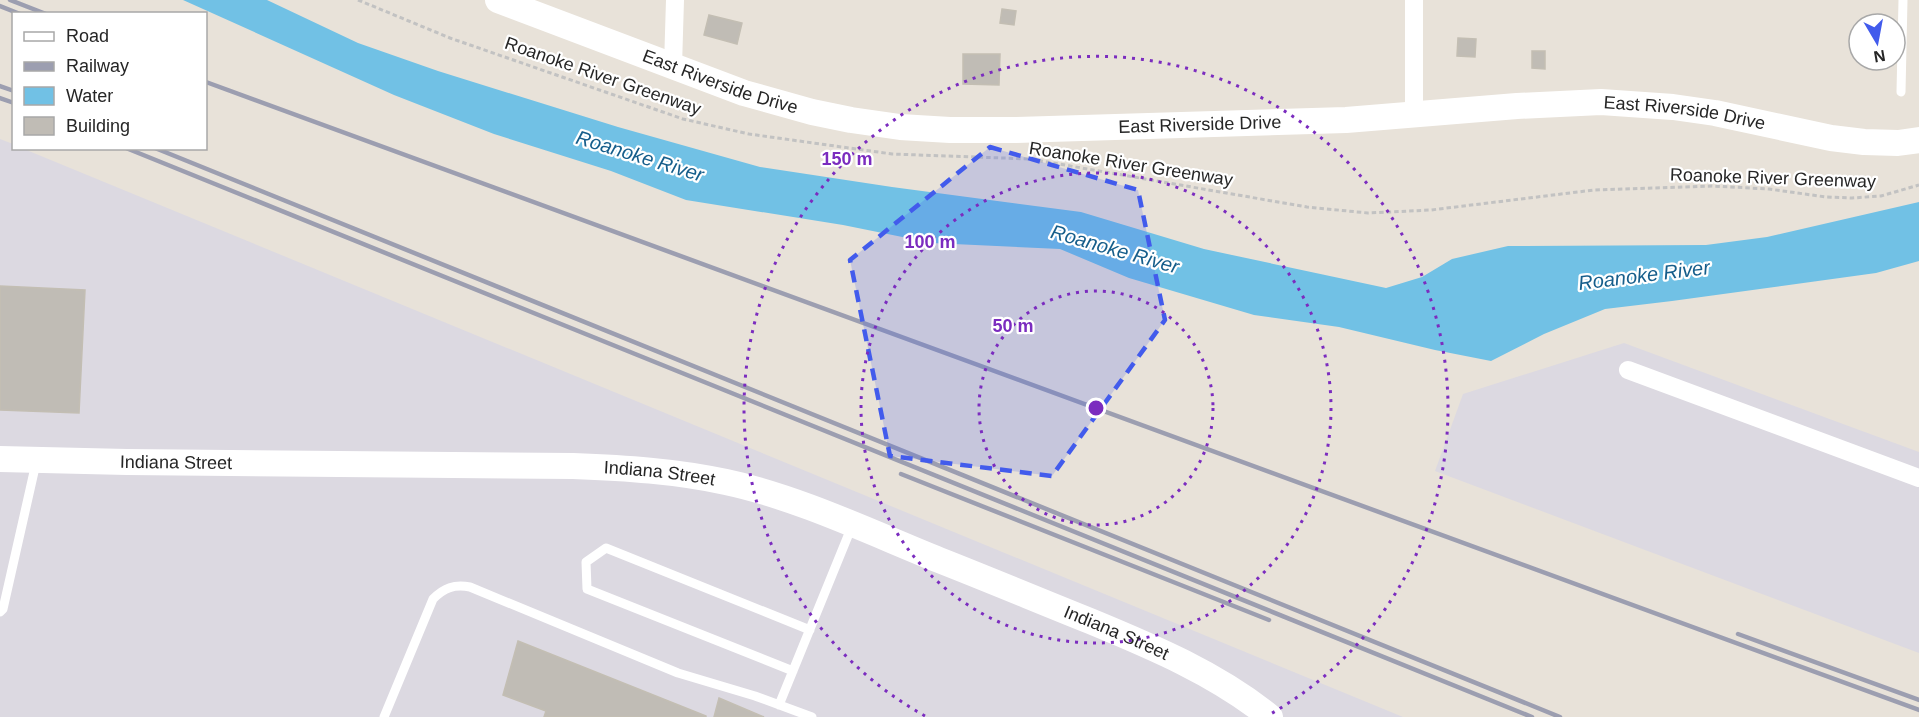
<svg xmlns="http://www.w3.org/2000/svg" width="1919" height="717" font-family="Arial,sans-serif">
  <rect width="100%" height="100%" fill="#e8e2d9"/>
  <!-- industrial -->
  <path fill="#dcd9e1" d="M 0,139 L 13,144 L 14,148 L 24,149 L 1403,717 L 0,717 Z
    M 1624,343 L 1919,452 L 1919,653 L 1435,471 L 1463,394 Z"/>
  <!-- water -->
  <path fill="#71c1e5" d="M 183,0 L 267,0 L 358,43 L 438,71 L 618,127 L 760,167 L 892,187 L 1081,212 L 1204,249 L 1386,288 L 1422,277 L 1452,259 L 1508,246 L 1706,245 L 1767,237 L 1919,202 L 1919,261 L 1876,273 L 1672,301 L 1605,309 L 1544,334 L 1491,361 L 1435,350 L 1339,327 L 1254,315 L 1129,278 L 1060,249 L 932,243 L 843,225 L 686,200 L 611,171 L 494,134 L 394,95 Z"/>
  <!-- building -->
  <path fill="#c0bcb5" stroke="#c3beb3" stroke-width="1.5" d="M 1002,9 L 1016,11 L 1014,25 L 1000,23 Z
    M 709,15 L 742,23 L 737,44 L 704,35 Z
    M 1458,38 L 1476,39 L 1475,57 L 1457,56 Z
    M 1532,51 L 1545,51 L 1545,69 L 1532,68 Z
    M 963,54 L 1000,54 L 999,85 L 963,84 Z
    M 0,286 L 85,290 L 79,413 L 0,410 Z
    M 518,641 L 706,716 L 706,717 L 544,717 L 546,711 L 503,695 Z
    M 719,698 L 764,717 L 714,717 Z"/>
  <g fill="none" stroke-linecap="round" stroke-linejoin="round">
    <!-- path -->
    <path stroke="#c2c2c2" stroke-width="3" stroke-dasharray="4.5 3" stroke-linecap="butt" d="M 358,0 L 450,38 L 683,119 L 749,134 L 892,154 L 1030,159 L 1307,207 L 1368,213 L 1431,210 L 1594,190 L 1712,186 L 1769,189 L 1826,197 L 1852,198 L 1881,196 L 1919,185"/>
    <!-- lane -->
    <path stroke="#fff" stroke-width="9" d="M 1901,92 L 1903,0
      M 0,612 L 3,609 L 36,463
      M 793,671 L 587,589 L 586,562 L 606,548 L 810,630
      M 779,705 L 852,526
      M 384,717 L 433,599 C 444,588 454,584 470,587 L 678,673 L 755,696 L 812,717"/>
    <!-- street -->
    <path stroke="#fff" stroke-width="18" d="M 673,66 L 675,0
      M 1414,114 L 1414,0
      M 1628,370 L 1919,478"/>
    <!-- secondary -->
    <g stroke="#fff" stroke-width="26">
      <path id="s1" d="M 498,0 L 744,93 L 812,112 L 851,120 L 900,127 L 950,130 L 1016,130 L 1346,120 L 1517,106 L 1601,102 L 1673,107 L 1715,113 L 1831,138 L 1864,142 L 1898,143 L 1919,140"/>
      <path id="s2" d="M 0,459 L 127,462 L 573,466 C 625,468 675,471 726,482 C 797,497 872,533 939,560 C 990,580 1040,601 1090,621 C 1153,647 1217,674 1270,717"/>
    </g>
    <!-- rail -->
    <path stroke="#9c9eb0" stroke-width="4.5" d="M 10,0 L 46,14
      M 0,6 L 20,14
      M 206,82 L 1919,710
      M 0,86 L 14,91
      M 0,98 L 14,103
      M 126,148 L 1532,717
      M 155,148 L 1560,717
      M 901,474 L 1269,620
      M 1738,634 L 1919,700"/>
  </g>
  <!-- marked area -->
  <path fill="#425bec" fill-opacity="0.2" stroke="#425bec" stroke-width="4.5" stroke-dasharray="12 8" stroke-linejoin="round" d="M 990,147 L 1138,190 L 1165,320 L 1052,476 L 890,456 L 850,260 Z"/>
  <!-- distance rings -->
  <g fill="none" stroke="#7b2cbf" stroke-width="3" stroke-dasharray="3 6">
    <circle cx="1096" cy="408" r="117"/>
    <circle cx="1096" cy="408" r="235"/>
    <path d="M925 716A352 352 0 1 1 1267 716"/>
  </g>
  <g text-anchor="middle" stroke-width="4.5" stroke-linejoin="round" paint-order="stroke">
    <!-- street labels -->
    <g font-size="18" fill="#262626" stroke="#fff">
      <text transform="translate(603 76) rotate(19)" y="6">Roanoke River Greenway</text>
      <text dy="6" stroke="none"><textPath href="#s1" startOffset="237">East Riverside Drive</textPath></text>
      <text dy="6" stroke="none"><textPath href="#s1" startOffset="1209">East Riverside Drive</textPath></text>
      <text dy="6" stroke="none"><textPath href="#s1" startOffset="723">East Riverside Drive</textPath></text>
      <text transform="translate(1131 164) rotate(9)" y="6">Roanoke River Greenway</text>
      <text transform="translate(1773 178) rotate(2)" y="6">Roanoke River Greenway</text>
      <text dy="6" stroke="none"><textPath href="#s2" startOffset="176">Indiana Street</textPath></text>
      <text dy="6" stroke="none"><textPath href="#s2" startOffset="660">Indiana Street</textPath></text>
      <text dy="6" stroke="none"><textPath href="#s2" startOffset="1146">Indiana Street</textPath></text>
    </g>
    <!-- water labels -->
    <g font-size="20" font-style="italic" fill="#165e8b" stroke="#fff">
      <text transform="translate(640 156) rotate(17)" y="7">Roanoke River</text>
      <text transform="translate(1115 249) rotate(16)" y="7">Roanoke River</text>
      <text transform="translate(1644 275) rotate(-7)" y="7">Roanoke River</text>
    </g>
  </g>
  <circle cx="1096" cy="408" r="9" fill="#7b2cbf" stroke="#fff" stroke-width="3"/>
  <g font-size="18" text-anchor="middle" font-weight="bold" fill="#7b2cbf" stroke="#fff" stroke-width="4.5" stroke-linejoin="round" paint-order="stroke">
    <text x="847" y="165">150 m</text>
    <text x="930" y="248">100 m</text>
    <text x="1013" y="332">50 m</text>
  </g>
  <!-- legend -->
  <rect x="12" y="12" width="195" height="138" fill="#ffffff" stroke="#a8a8a8" stroke-width="1.5"/>
  <rect x="24" y="32" width="30" height="9" fill="#ffffff" stroke="#a8a8a8" stroke-width="1.5"/>
  <text x="66" y="42" font-size="18" fill="#262626">Road</text>
  <rect x="24" y="62" width="30" height="9" fill="#9c9eb0" stroke="#a8a8a8" stroke-width="1.5"/>
  <text x="66" y="72" font-size="18" fill="#262626">Railway</text>
  <rect x="24" y="87" width="30" height="18" fill="#71c1e5" stroke="#a8a8a8" stroke-width="1.5"/>
  <text x="66" y="102" font-size="18" fill="#262626">Water</text>
  <rect x="24" y="117" width="30" height="18" fill="#c0bcb5" stroke="#a8a8a8" stroke-width="1.5"/>
  <text x="66" y="132" font-size="18" fill="#262626">Building</text>
  <!-- north arrow -->
  <g transform="translate(1877 42) rotate(170)"><circle r="28" fill="#ffffff" stroke="#a8a8a8" stroke-width="1.5"/>
  <path d="M0-4.5L10 22L0 15L-10 22Z" fill="#425bec"/>
  <text y="-9" font-size="16" font-weight="bold" text-anchor="middle" fill="#262626">N</text>
  </g>
</svg>
